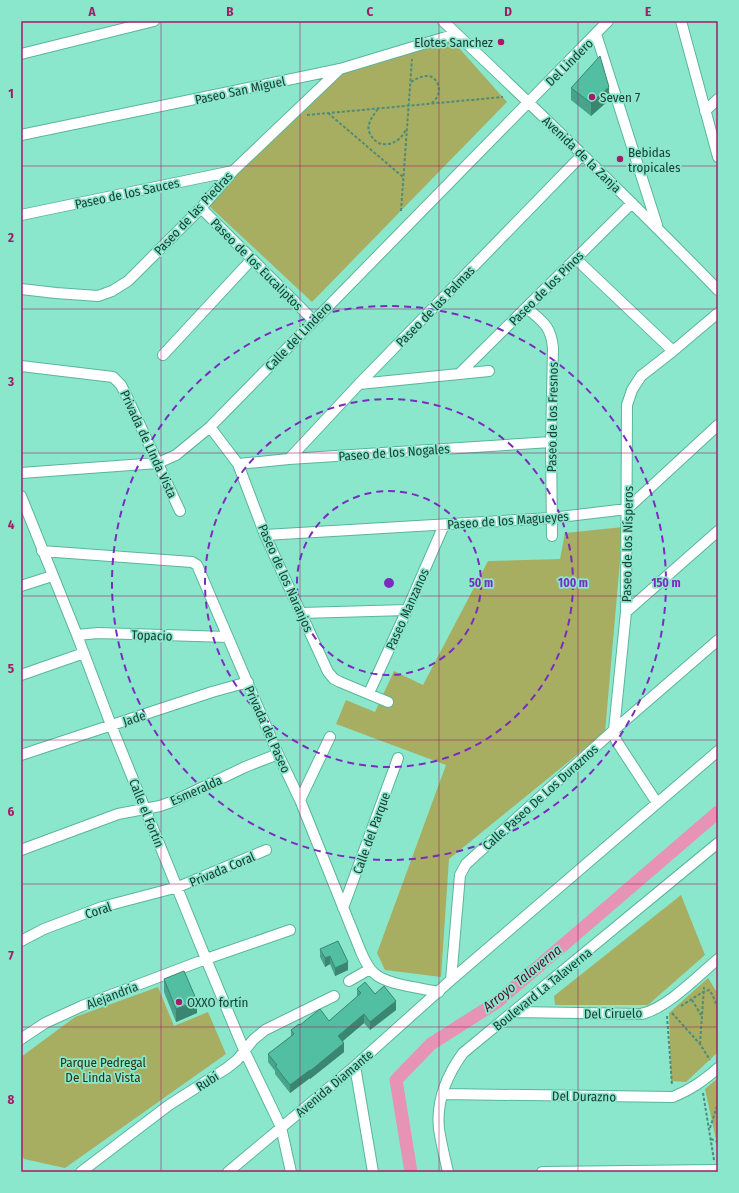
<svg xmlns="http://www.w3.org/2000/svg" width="739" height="1193" font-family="'Fira Sans Condensed',sans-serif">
  <rect width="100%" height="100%" fill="#8be7cc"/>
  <!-- green -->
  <path fill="#a7ae61" d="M 451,39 L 507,102 L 312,302 L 207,204 L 342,70 Z
    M 623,527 L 605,732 L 449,859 L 441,977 L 385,970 L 377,953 L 446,765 L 336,724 L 346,700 L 375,712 L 394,671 L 423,685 L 488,561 L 560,559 L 565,533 Z
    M 681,895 L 705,955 L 648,1005 L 555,1005 L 554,996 Z
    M 708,978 L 718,994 L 718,1052 L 686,1082 L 671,1081 L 669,1013 Z
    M 158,987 L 174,1026 L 208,1012 L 226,1054 L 65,1168 L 24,1159 L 21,1153 L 21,1057 L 75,1017 Z
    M 718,1078 L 718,1149 L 705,1089 Z"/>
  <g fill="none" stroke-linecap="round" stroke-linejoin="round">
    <!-- canal -->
    <path stroke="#e693b6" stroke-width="13" d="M 411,1172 L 396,1080 L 431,1044 L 497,1002 L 718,812"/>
    <!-- street casing -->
    <g stroke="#59b59c" stroke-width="12">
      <path id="street" d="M 443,21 C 536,109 629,198 718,290
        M 681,21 L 718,157
        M 596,34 L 657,225
        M 21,54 L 154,21
        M 705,111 L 718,99
        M 21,135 L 340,69 L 456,34
        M 201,208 L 313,320
        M 21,215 L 233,171
        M 576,259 L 673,351
        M 21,289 L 56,293 L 98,296 L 112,291 L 128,281 L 201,208 L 233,171 L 340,69
        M 527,308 C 543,322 551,326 553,348 L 551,442 L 552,536
        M 163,355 L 252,259
        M 21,366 L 113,377 L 121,385 L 127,397 L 180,511
        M 460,373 L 632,203
        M 359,384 L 489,371
        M 210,427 L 238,464 L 265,535 L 328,672 L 334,679 L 340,682 L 388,702
        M 289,459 L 359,384 L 582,155
        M 238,464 L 289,459 L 551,442
        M 21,473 L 158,463 L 176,455 L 210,427 L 608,21
        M 21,496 L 77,635 L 111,725 L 206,959 L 244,1050 L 281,1127 L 291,1172
        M 265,535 L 551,518 L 627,509 L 718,425
        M 42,551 L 192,562 L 197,565 L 278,754 L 300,800 L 361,952 C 364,959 368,968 374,973 C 386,985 422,988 439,992
        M 21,586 L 52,576
        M 626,612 L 718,531
        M 301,613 L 407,610
        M 77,635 L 98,633 L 228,637
        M 21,675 L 84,653
        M 369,693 L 407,610 L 444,525
        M 21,755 L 212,692 L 248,682
        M 300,800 L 330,737
        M 657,803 L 621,748 L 616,740 L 614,730 L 626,612 L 627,405 L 632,390 L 641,376 L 673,351 L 718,313
        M 21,850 L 118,814 L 160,806 L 174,801 L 245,767 L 278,754
        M 343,908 L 398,758
        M 21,941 L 44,929 L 102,907 L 178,887 L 266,850
        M 451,980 L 460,875 L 466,864 L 614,730 L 718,640
        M 349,981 L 370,969
        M 514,1012 L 641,1014 C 666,1009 698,976 718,959
        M 21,1039 L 45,1023 L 82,1006 L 206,959 L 290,930
        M 355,1066 L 373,1172
        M 442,1094 L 673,1097 C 692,1089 703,1081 718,1068
        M 81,1172 L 169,1105 L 227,1068 L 237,1060 L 253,1040 L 265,1030 L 334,996
        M 228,1172 L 355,1066 L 451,980 L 718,751
        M 448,1172 C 445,1158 441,1143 439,1129 C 436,1101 447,1075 463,1053 L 718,843
        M 542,1172 L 718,1170"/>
    </g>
    <!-- path -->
    <path stroke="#4d8c79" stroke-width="2" stroke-dasharray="3 2" stroke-linecap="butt" d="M 411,82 C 416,79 421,76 426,76 C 436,75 441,87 438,95 C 437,98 434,101 432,103
      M 378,109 C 368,122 363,131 378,143 C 390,147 400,141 406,130
      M 328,113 L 403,177
      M 307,115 L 503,97
      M 401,211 L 412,59
      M 692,1000 L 701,1015
      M 681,1006 L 703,992 L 709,990 L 712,994 L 718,1008
      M 672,1013 L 700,1044 L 710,1060
      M 667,1016 L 672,1085
      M 700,1044 L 704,987
      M 703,1093 L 714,1160
      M 710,1128 L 718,1103
      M 711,1139 L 718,1142"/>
    <!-- street -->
    <use href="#street" stroke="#fff" stroke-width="10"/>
  </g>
  <!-- wall -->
  <path fill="#47a48b" d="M 571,88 L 609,100 L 591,116 L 571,100 Z
    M 320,949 L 348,970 L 335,976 L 330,964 L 325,967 L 320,957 Z
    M 164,979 L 197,1013 L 176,1022 L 164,992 Z
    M 357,989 L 375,994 L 396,1010 L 370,1030 L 364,1023 L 343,1041 L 344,1052 L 310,1079 L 310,1078 L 290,1093 L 275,1074 L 275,1071 L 268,1062 L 268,1054 L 291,1036 L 291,1030 L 300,1025 L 329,1021 L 357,997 Z"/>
  <!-- shaded-wall -->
  <path fill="#3a8671" d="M 609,87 L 609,100 L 591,116 L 591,103 Z
    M 330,956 L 330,964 L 325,967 L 325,958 Z
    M 348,962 L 348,970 L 335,976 L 335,968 Z
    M 197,1001 L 197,1013 L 176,1022 L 176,1009 Z
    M 396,1001 L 396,1010 L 370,1030 L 370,1022 Z
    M 364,1014 L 364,1023 L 338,1045 L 338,1036 Z
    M 344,1043 L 344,1052 L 310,1079 L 310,1071 Z
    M 310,1070 L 310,1078 L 290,1093 L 290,1085 Z"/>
  <!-- building -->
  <path fill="#53bfa2" stroke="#3a8671" d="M 600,56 L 609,87 L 591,103 L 571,88 Z
    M 338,941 L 348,962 L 335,968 L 330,956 L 325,958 L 320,949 Z
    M 184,971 L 197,1001 L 176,1009 L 164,979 Z
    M 365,982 L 375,994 L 384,986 L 396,1001 L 370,1022 L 364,1014 L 338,1036 L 344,1043 L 310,1071 L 310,1070 L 290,1085 L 275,1066 L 277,1065 L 268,1054 L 294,1034 L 291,1030 L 299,1024 L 300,1025 L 320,1009 L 329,1021 L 361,993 L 357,989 Z"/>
  <!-- grid -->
  <path fill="none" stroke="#a31c67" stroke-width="1" stroke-opacity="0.55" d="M 161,21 L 161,1172M 300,21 L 300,1172M 439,21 L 439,1172M 578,21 L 578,1172M 21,166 L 718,166M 21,309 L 718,309M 21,453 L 718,453M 21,596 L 718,596M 21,740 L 718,740M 21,884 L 718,884M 21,1027 L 718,1027"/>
  <!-- distance rings -->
  <g fill="none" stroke="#7b2cbf" stroke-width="2" stroke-dasharray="7 5">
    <circle cx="389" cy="583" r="92"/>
    <circle cx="389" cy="583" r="184"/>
    <circle cx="389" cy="583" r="277"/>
  </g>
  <!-- markers -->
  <g fill="#a31c67" stroke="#8be7cc" stroke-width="1.5">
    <circle cx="501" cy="42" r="4"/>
    <circle cx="592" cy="97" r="4"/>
    <circle cx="620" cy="159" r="4"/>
    <circle cx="179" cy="1002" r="4"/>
  </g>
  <g text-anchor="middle" stroke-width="3.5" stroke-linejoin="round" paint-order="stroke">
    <!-- poi labels -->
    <g font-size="13" fill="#194035" stroke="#8be7cc" text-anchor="start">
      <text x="493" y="47" text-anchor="end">Elotes Sanchez</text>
      <text x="600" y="102">Seven 7</text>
      <text x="628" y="157">Bebidas<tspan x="628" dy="15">tropicales</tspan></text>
      <text x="187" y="1007">OXXO fortín</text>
    </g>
    <!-- street labels -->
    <g font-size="13" fill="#194035" stroke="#8be7cc">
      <text transform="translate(569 62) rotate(-45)" y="5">Del Lindero</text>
      <text transform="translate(240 90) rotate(-12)" y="5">Paseo San Miguel</text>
      <text transform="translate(582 154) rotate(44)" y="5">Avenida de la Zanja</text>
      <text transform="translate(127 193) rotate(-12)" y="5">Paseo de los Sauces</text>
      <text transform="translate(193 213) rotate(-47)" y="5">Paseo de las Piedras</text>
      <text transform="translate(257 264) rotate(45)" y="5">Paseo de los Eucaliptos</text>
      <text transform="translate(546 288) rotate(-45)" y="5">Paseo de los Pinos</text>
      <text transform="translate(435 306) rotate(-46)" y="5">Paseo de las Palmas</text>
      <text transform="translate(298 336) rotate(-46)" y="5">Calle del Lindero</text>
      <text transform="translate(552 417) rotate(-89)" y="5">Paseo de los Fresnos</text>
      <text transform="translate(149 444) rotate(65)" y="5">Privada de LInda Vista</text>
      <text transform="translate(394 452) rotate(-4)" y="5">Paseo de los Nogales</text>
      <text transform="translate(508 520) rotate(-4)" y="5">Paseo de los Magueyes</text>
      <text transform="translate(627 544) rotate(-89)" y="5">Paseo de los Nísperos</text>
      <text transform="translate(286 578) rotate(66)" y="5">Paseo de los Naranjos</text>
      <text transform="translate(407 609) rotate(-66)" y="5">Paseo Manzanos</text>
      <text transform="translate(152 635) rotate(2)" y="5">Topacio</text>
      <text transform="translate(134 718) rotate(-18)" y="5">Jade</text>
      <text transform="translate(268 729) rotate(66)" y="5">Privada del Paseo</text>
      <text transform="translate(196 790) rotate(-24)" y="5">Esmeralda</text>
      <text transform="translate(540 797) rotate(-42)" y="5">Calle Paseo De Los Duraznos</text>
      <text transform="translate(147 813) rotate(68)" y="5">Calle el Fortín</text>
      <text transform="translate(371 833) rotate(-70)" y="5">Calle del Parque</text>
      <text transform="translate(222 869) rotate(-23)" y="5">Privada Coral</text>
      <text transform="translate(98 910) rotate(-18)" y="5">Coral</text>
      <text transform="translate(542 989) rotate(-39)" y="5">Boulevard La Talaverna</text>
      <text transform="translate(112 995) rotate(-21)" y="5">Alejandria</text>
      <text transform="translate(613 1013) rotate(-1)" y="5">Del Ciruelo</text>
      <text transform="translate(207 1081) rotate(-33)" y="5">Rubí</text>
      <text transform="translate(334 1083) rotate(-40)" y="5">Avenida Diamante</text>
      <text transform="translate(584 1096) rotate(1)" y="5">Del Durazno</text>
    </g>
    <!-- park labels -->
    <g font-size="13" fill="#30330e" stroke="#8be7cc">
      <text x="103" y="1067">Parque Pedregal<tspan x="103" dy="15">De Linda Vista</tspan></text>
    </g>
    <!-- water labels -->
    <g font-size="14" font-style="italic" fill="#570e35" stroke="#8be7cc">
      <text transform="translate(522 978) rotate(-39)" y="5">Arroyo Talaverna</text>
    </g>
  </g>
  <circle cx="389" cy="583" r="6" fill="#7b2cbf" stroke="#8be7cc" stroke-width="2"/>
  <g font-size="12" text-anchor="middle" font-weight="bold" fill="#7b2cbf" stroke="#8be7cc" stroke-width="3.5" stroke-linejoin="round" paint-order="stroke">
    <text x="481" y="587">50 m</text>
    <text x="573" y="587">100 m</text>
    <text x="666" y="587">150 m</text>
  </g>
  <!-- border -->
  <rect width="739" height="1193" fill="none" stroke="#8be7cc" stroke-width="44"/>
  <rect x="22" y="22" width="695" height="1149" fill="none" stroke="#a31c67" stroke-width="1.5"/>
  <g font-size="13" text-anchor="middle" font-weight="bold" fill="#a31c67">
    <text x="92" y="16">A</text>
    <text x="230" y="16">B</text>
    <text x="370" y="16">C</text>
    <text x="508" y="16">D</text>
    <text x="648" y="16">E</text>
    <text x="11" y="98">1</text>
    <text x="11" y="242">2</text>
    <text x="11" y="386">3</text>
    <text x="11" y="529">4</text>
    <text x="11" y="673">5</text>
    <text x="11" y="816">6</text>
    <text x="11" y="960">7</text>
    <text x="11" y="1104">8</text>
  </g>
</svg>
